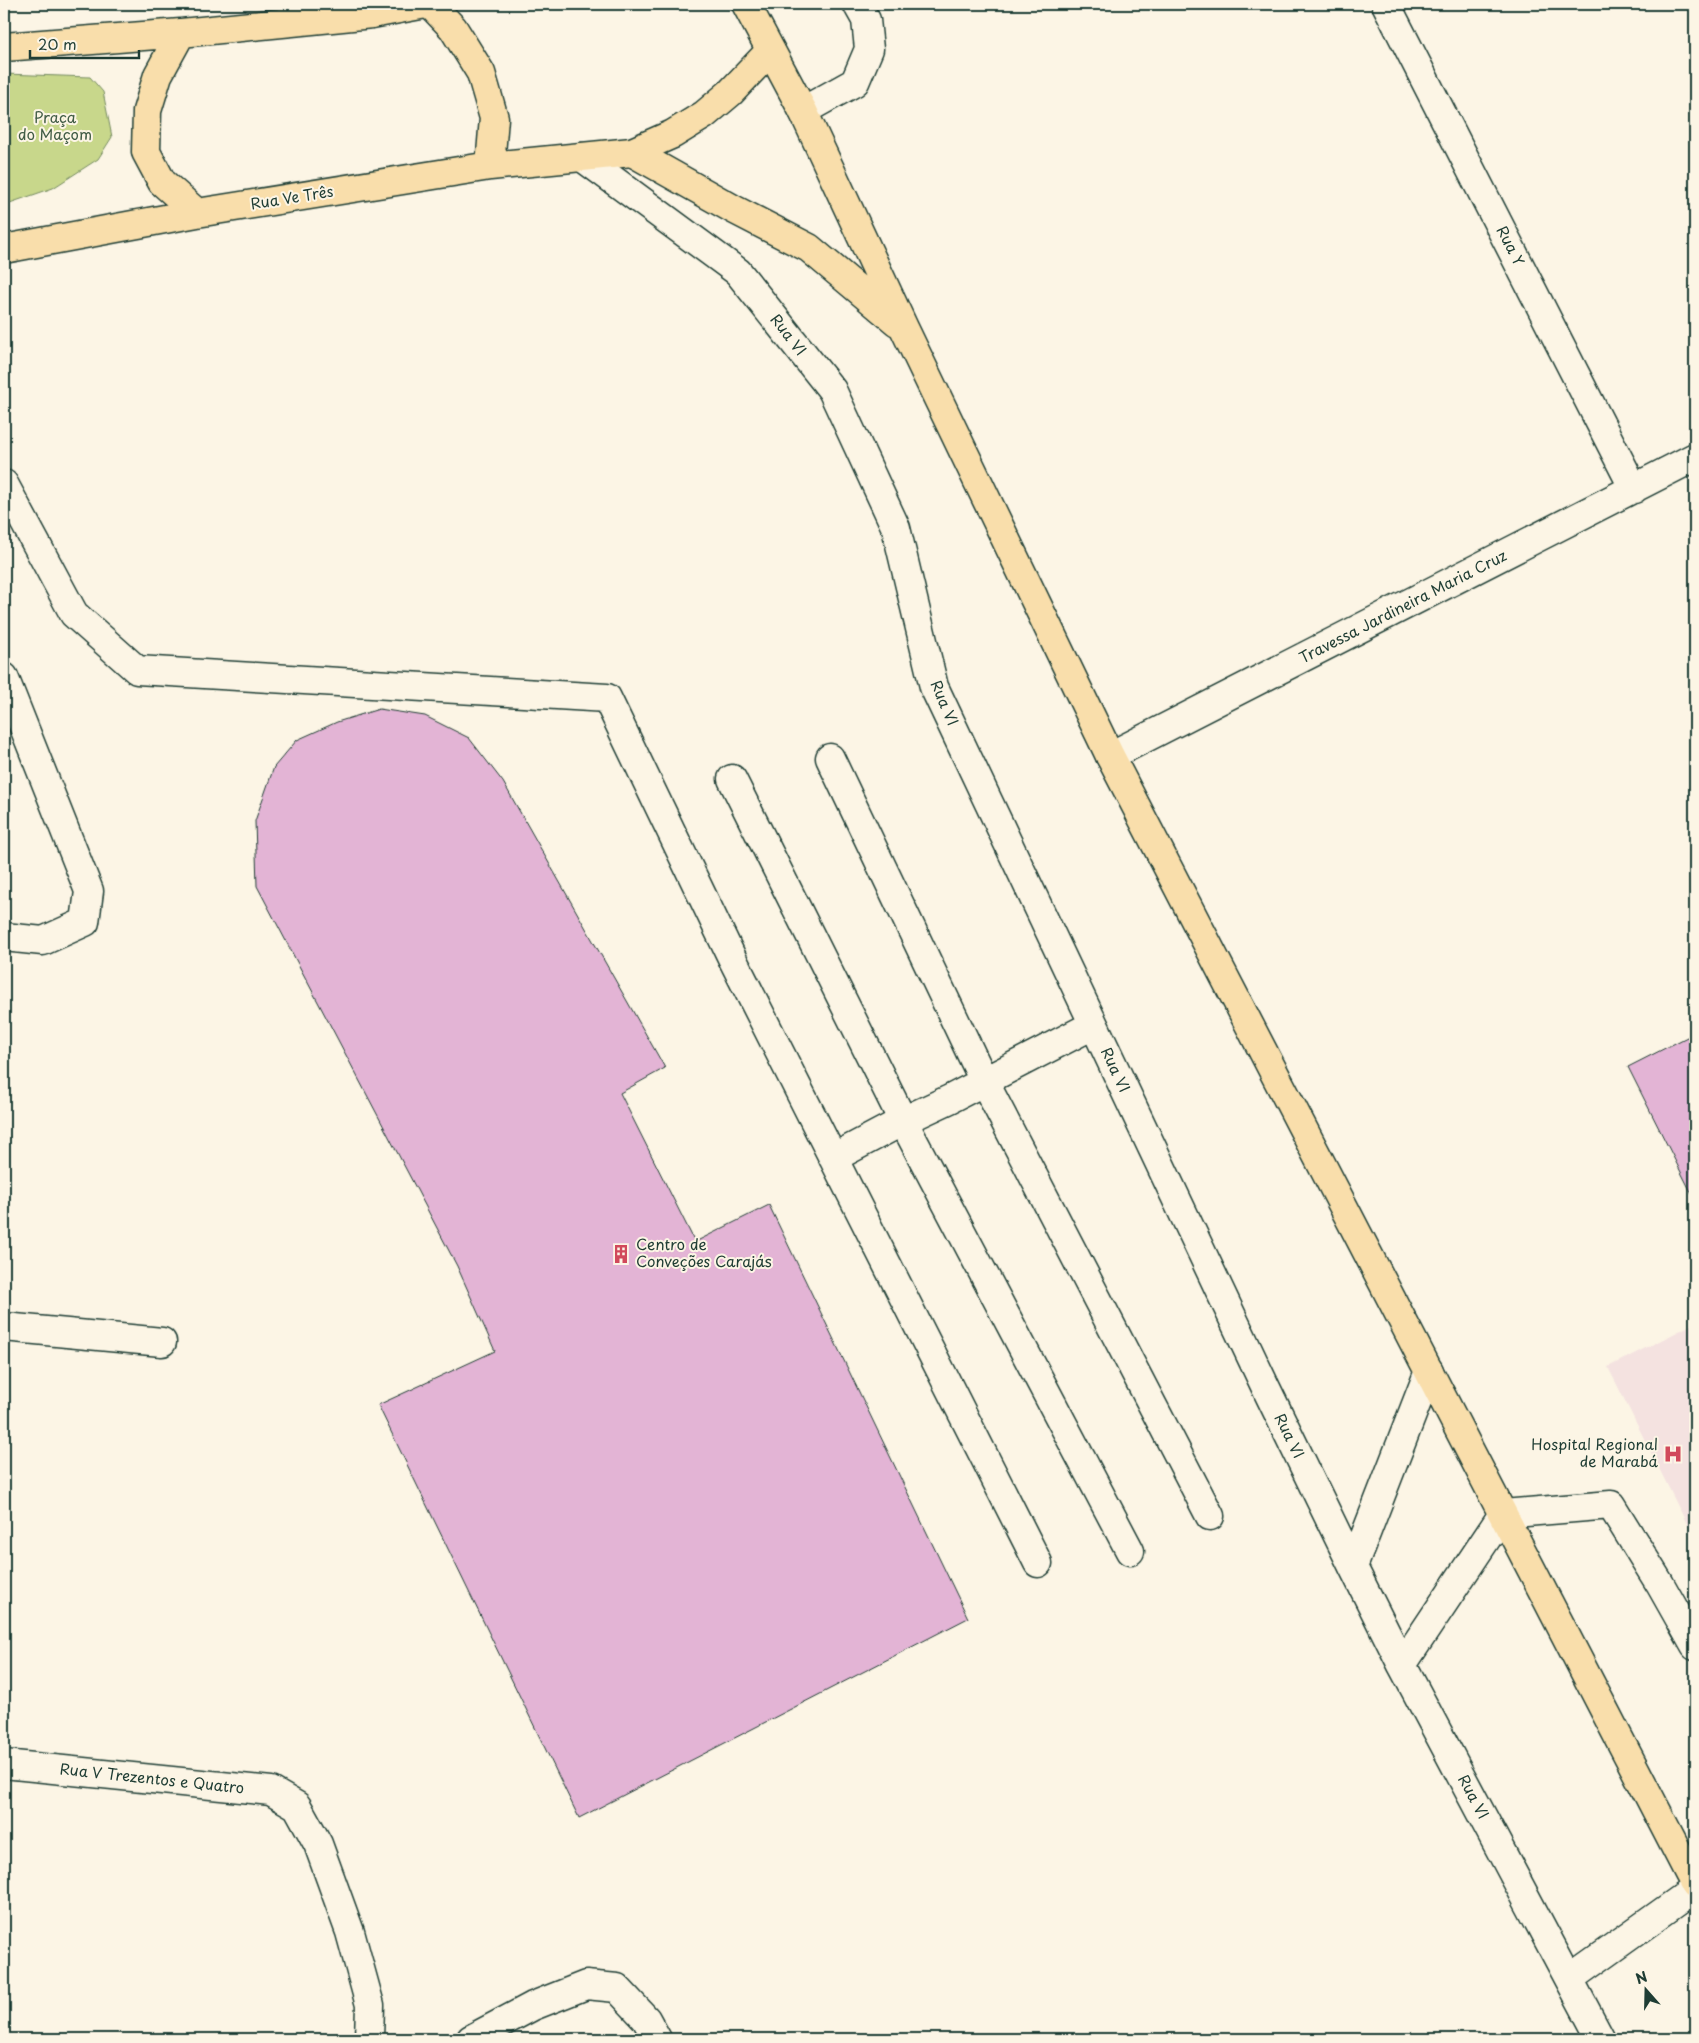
<svg xmlns="http://www.w3.org/2000/svg" width="1699" height="2043" font-family="'Playpen Sans',sans-serif">
  <rect width="100%" height="100%" fill="#fcf5e5"/>
  <filter id="ink" filterUnits="userSpaceOnUse"><feTurbulence type="fractalNoise" baseFrequency=".02" numOctaves="2"/><feDisplacementMap in="SourceGraphic" scale="10" xChannelSelector="R" yChannelSelector="G"/><feConvolveMatrix kernelMatrix="1 2 1 2 8 2 1 2 1" color-interpolation-filters="sRGB"/></filter>
  <g filter="url(#ink)">
    <!-- built -->
    <path fill="#f4e2e0" d="M 1695,1323 L 1695,1540 L 1608,1367 Z"/>
    <!-- green -->
    <path fill="#c8d78b" stroke="#748a60" d="M 4,74 L 90,77 L 103,92 L 112,137 L 98,159 L 53,188 L 4,205 Z"/>
    <!-- building -->
    <path fill="#e3b4d5" stroke="#1f3d34" d="M 379,709 L 425,716 L 469,738 L 503,782 L 665,1068 L 620,1093 L 695,1242 L 769,1205 L 968,1618 L 579,1818 L 378,1405 L 495,1351 L 457,1266 L 257,886 L 255,821 L 274,767 L 297,740 L 337,722 Z
      M 1695,1033 L 1695,1200 L 1628,1067 Z"/>
    <g fill="none" stroke-linecap="round" stroke-linejoin="round">
      <!-- minor casing -->
      <g stroke="#1f3d34" stroke-width="31">
        <path id="minor" d="M 1386,4 L 1634,489
          M 803,111 L 855,82 L 869,49 L 866,20 L 857,4
          M 582,157 L 738,272 L 832,390 L 896,528 L 934,687 L 1265,1386 L 1353,1567 L 1402,1665 L 1601,2039
          M 4,484 L 74,614 L 137,670 L 607,698 L 734,962 L 1038,1563
          M 4,677 L 89,891 L 85,922 L 43,941 L 4,937
          M 1110,756 L 1695,457
          M 830,758 L 984,1081 L 1210,1516
          M 732,779 L 903,1121 L 950,1099 L 1093,1025
          M 833,1158 L 903,1121 L 1130,1551
          M 4,1327 L 162,1342
          M 1353,1567 L 1429,1371
          M 1402,1665 L 1503,1514 L 1611,1505 L 1660,1584 L 1695,1646
          M 4,1764 L 271,1791 L 297,1806 L 318,1844 L 350,1932 L 370,2005 L 369,2039
          M 1569,1979 L 1695,1889
          M 471,2039 L 533,2006 L 586,1985 L 617,1988 L 646,2019 L 657,2039"/>
      </g>
      <!-- major casing -->
      <g stroke="#1f3d34" stroke-width="31">
        <path id="major" d="M 430,4 L 453,28 L 481,73 L 494,118 L 490,166
          M 181,33 L 158,75 L 147,111 L 146,152 L 162,182 L 197,213
          M 4,47 L 181,33 L 372,14 L 426,4
          M 4,249 L 197,213 L 490,166 L 632,152 L 673,134 L 704,115 L 730,93 L 770,51"/>
      </g>
      <!-- highway casing -->
      <g stroke="#1f3d34" stroke-width="31">
        <path id="highway" d="M 746,4 L 803,111 L 904,328 L 1110,756 L 1695,1885
          M 632,152 L 735,210 L 809,248 L 897,322"/>
      </g>
      <!-- minor -->
      <use href="#minor" stroke="#fcf5e5" stroke-width="28"/>
      <!-- major -->
      <use href="#major" stroke="#f9deab" stroke-width="28"/>
      <!-- highway -->
      <use href="#highway" stroke="#f9deab" stroke-width="28"/>
    </g>
  </g>
  <!-- icons -->
  <defs>
    <g id="building-bare" transform="scale(1.5)"><path d="M-4-6H4V6H1V3H-1V6H-4ZM-2.5-4.3h1.7v1.8h-1.7ZM.8-4.3h1.7v1.8H.8ZM-2.5-1h1.7V.8h-1.7ZM.8-1h1.7V.8H.8Z" fill="#d1495b" stroke="#fcf5e5" stroke-width="2.5" paint-order="stroke"/></g>
    <g id="hospital-bare" transform="scale(1.5)"><path d="M-5-5h3v3.5h4V-5h3V5h-3V1.5h-4V5h-3Z" fill="#d1495b" stroke="#fcf5e5" stroke-width="2.5" paint-order="stroke"/></g>
  </defs>
  <g fill-rule="evenodd">
    <use href="#building-bare" x="621" y="1254"/>
    <use href="#hospital-bare" x="1673" y="1454"/>
  </g>
  <g text-anchor="middle" stroke-width="4" stroke-linejoin="round" paint-order="stroke">
    <!-- park labels -->
    <g font-size="15" fill="#415c45" stroke="#fcf5e5">
      <text x="55" y="123">Praça<tspan x="55" dy="17">do Maçom</tspan></text>
    </g>
    <!-- street labels -->
    <g font-size="15" fill="#1f3d34" stroke="#fcf5e5">
      <text transform="translate(292 198) rotate(-9)" y="5">Rua Ve Três</text>
      <text transform="translate(1510 246) rotate(63)" y="5">Rua Y</text>
      <text transform="translate(788 335) rotate(52)" y="5">Rua VI</text>
      <text transform="translate(1403 607) rotate(-27)" y="5">Travessa Jardineira Maria Cruz</text>
      <text transform="translate(944 703) rotate(67)" y="5">Rua VI</text>
      <text transform="translate(1115 1070) rotate(65)" y="5">Rua VI</text>
      <text transform="translate(1289 1436) rotate(64)" y="5">Rua VI</text>
      <text transform="translate(152 1779) rotate(6)" y="5">Rua V Trezentos e Quatro</text>
      <text transform="translate(1473 1797) rotate(62)" y="5">Rua VI</text>
    </g>
    <!-- poi labels -->
    <g font-size="15" fill="#1f3d34" stroke="#fcf5e5" text-anchor="start">
      <text x="636" y="1250">Centro de<tspan x="636" dy="17">Conveções Carajás</tspan></text>
      <text x="1658" y="1450" text-anchor="end">Hospital Regional<tspan x="1658" dy="17">de Marabá</tspan></text>
    </g>
  </g>
  <!-- margin -->
  <rect width="1699" height="2043" fill="none" stroke="#fcf5e5" stroke-width="20"/>
  <rect x="10" y="10" width="1679" height="2023" fill="none" stroke="#1f3d34" stroke-width="2" filter="url(#ink)"/>
  <!-- north arrow -->
  <g transform="translate(1646 1990) rotate(340)" stroke="#fcf5e5" stroke-width="4" paint-order="stroke">
  <path d="M0-4L9 19L0 12L-9 19Z" fill="#1f3d34"/>
  <text y="-8" font-size="14" font-weight="bold" text-anchor="middle" fill="#1f3d34">N</text>
  </g>
  <!-- scale -->
  <path d="M30 50v8h109v-8" fill="none" stroke="#1f3d34" stroke-width="2.5"/>
  <text x="38" y="50" font-size="15" fill="#1f3d34" stroke="#fcf5e5" stroke-width="4" paint-order="stroke">20 m</text>
</svg>
